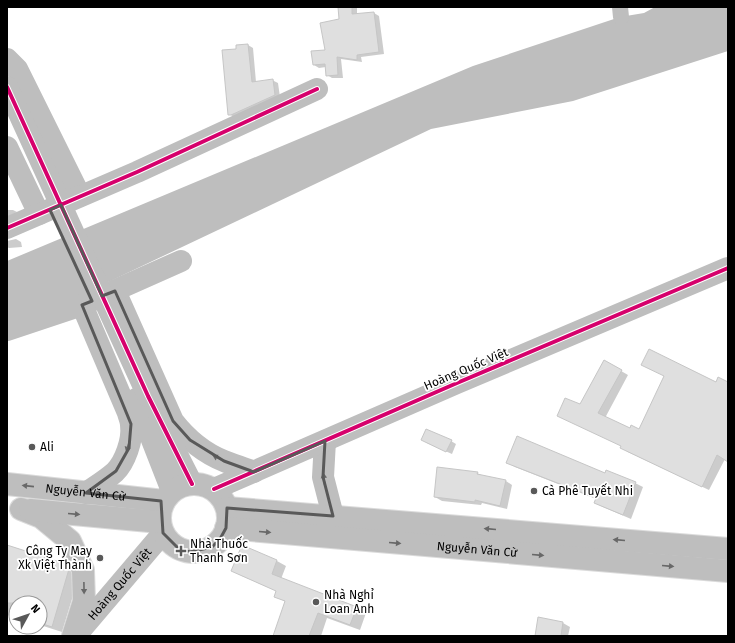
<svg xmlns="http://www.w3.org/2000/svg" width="735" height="643" font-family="'Fira Sans',sans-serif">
  <rect width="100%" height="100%" fill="#fff"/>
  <!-- water -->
  <path fill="#bebebe" d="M 655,7 L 728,7 L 728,51 L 573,101 L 431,129 L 7,330 L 7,261 L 473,66 L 620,17 L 644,13 Z"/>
  <!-- shadow -->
  <path fill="#0003" d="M 340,7 L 357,7 L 357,15 L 374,13 L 379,16 L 384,54 L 361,57 L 362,62 L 341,59 L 343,78 L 332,78 L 327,75 L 326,67 L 319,68 L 314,65 L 326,51 L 340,20 Z
    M 248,45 L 253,48 L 256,82 L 272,80 L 278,83 L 280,97 L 234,117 L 229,114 Z
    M 7,210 L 13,210 L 17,212 L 7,218 Z
    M 16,239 L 21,242 L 22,247 L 9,248 L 7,247 L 7,241 Z
    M 604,361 L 628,375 L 605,418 L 630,430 L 639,430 L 716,384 L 728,383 L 728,461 L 725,459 L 709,490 L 628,452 L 580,406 Z
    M 451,441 L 456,444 L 452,454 L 427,443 Z
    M 508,463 L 606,474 L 635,483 L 643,487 L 631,519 L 603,507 L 595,503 L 596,499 L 515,467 Z
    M 477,473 L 483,476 L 506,481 L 512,485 L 507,509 L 482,503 L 481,505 L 442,501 L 435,497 Z
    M 7,546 L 66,565 L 77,571 L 79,576 L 62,632 L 40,625 L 40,603 L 16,603 L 16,618 L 7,615 Z
    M 243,546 L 277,561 L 286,566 L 281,579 L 357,608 L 366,613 L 360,630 L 327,618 L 321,636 L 274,636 L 286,602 L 275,596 L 277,591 L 242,576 L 233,571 Z
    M 563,623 L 570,627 L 568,636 L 536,636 Z"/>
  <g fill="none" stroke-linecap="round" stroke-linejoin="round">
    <!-- canal -->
    <path stroke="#bebebe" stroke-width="16" d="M 620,7 L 621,17"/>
  </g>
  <!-- building -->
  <path fill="#dfdfdf" stroke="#c6c6c6" d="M 338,7 L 352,7 L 352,14 L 374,12 L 379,52 L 357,55 L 357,60 L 337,57 L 338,75 L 326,76 L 325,64 L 313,65 L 311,51 L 325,50 L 320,23 L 339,19 Z
    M 248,44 L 252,82 L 273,79 L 275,95 L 231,115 L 228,115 L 222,50 L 236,49 L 236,45 Z
    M 649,349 L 716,382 L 718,377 L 728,382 L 728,462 L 717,455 L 702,487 L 620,448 L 621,446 L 557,416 L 565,398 L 580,404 L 604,360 L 622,370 L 598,413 L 630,428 L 631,425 L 639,429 L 664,376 L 641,365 Z
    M 426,429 L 452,440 L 446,452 L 421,440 Z
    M 517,436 L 605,473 L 606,470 L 636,482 L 623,515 L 594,503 L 596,498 L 506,463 Z
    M 437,467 L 478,472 L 477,474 L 506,480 L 500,506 L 475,500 L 475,502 L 434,497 Z
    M 7,545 L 66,564 L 69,569 L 52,627 L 40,623 L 40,603 L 7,603 Z
    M 242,545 L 277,560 L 272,574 L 357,607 L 350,625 L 318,613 L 309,636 L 273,636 L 285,601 L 274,597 L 276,591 L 231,571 Z
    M 538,617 L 563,622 L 561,636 L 535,636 Z"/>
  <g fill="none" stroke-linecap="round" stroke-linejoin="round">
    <!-- major casing -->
    <g stroke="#dbdbdb" stroke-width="24">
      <g id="major">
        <path id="s2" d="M 7,484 L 164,501"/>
        <circle cx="194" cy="518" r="34"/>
        <path d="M 227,508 L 728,549"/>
        <path d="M 21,509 L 41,517 L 70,541 L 83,570 L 84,601 L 73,636"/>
        <path d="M 30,510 L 160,522"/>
        <path id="s3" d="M 226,528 L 728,571"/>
      </g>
    </g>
    <!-- minor -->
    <g stroke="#bebebe" stroke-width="22">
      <path d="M 7,59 L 17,69 L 80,196"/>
      <path d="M 7,147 L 39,214"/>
      <path d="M 7,228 L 137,172 L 317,89"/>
      <path d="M 115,291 L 173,421 C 187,439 204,453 224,461 C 234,465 244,468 254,472"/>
      <path d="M 82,305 L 128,413 C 129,417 131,421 131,425 C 133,440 125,462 115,472 C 106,480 96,486 86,493"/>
      <path d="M 7,330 L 82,305 L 181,261"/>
      <path d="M 136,399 L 172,491"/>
      <path d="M 159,419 L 192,484"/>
      <path d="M 325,441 L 323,477 L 333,516"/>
      <path d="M 214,489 L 457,383 L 728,268"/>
      <path id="s1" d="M 76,636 L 84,626 L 163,533"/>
    </g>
    <!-- major -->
    <use href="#major" stroke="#bebebe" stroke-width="22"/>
    <!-- minor-bridge -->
    <path stroke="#bebebe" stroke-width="22" d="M 7,87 L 148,396"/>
    <!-- cycleway casing -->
    <g stroke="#fff" stroke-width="6">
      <path id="cycleway" d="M 7,87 L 148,396 L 192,484
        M 7,228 L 137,172 L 317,89
        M 214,489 L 457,383 L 728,268"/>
    </g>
    <!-- cycleway -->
    <use href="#cycleway" stroke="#d6006c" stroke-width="4"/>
  </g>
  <!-- one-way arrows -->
  <defs><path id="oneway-solid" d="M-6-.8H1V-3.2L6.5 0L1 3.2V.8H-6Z"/></defs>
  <g fill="#686868">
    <use href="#oneway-solid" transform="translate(128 446) rotate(107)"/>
    <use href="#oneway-solid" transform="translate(218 458) rotate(-153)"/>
    <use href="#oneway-solid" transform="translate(324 479) rotate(-97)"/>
    <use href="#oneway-solid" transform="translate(28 486) rotate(-174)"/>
    <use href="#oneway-solid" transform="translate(74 514) rotate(5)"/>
    <use href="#oneway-solid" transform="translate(490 529) rotate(-175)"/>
    <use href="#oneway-solid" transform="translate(265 532) rotate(5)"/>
    <use href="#oneway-solid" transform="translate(619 540) rotate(-175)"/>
    <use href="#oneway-solid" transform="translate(395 543) rotate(5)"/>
    <use href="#oneway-solid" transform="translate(538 555) rotate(5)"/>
    <use href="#oneway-solid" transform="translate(668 566) rotate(5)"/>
    <use href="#oneway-solid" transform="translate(84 588) rotate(89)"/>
  </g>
  <!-- marked area -->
  <path fill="none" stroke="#595959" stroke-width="3" stroke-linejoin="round" d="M 61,205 L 102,296 L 115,291 L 173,421 L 190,440 L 224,461 L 254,472 L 325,441 L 323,477 L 333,516 L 227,508 L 226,528 L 220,539 L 212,547 L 190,552 L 179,549 L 163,533 L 161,501 L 86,493 L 116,471 L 129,448 L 131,424 L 82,305 L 92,301 L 50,210 Z"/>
  <!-- markers -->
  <g fill="#595959" stroke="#fff" stroke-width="1.5">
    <circle cx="32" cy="447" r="4"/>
    <circle cx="534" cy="491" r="4"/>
    <path d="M179 545h4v4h4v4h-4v4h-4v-4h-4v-4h4z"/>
    <circle cx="100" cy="558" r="4"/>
    <circle cx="316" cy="602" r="4"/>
  </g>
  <g text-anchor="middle" stroke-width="3.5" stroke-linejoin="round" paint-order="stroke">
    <!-- street labels -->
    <g font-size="12" fill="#000" stroke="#fff">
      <text transform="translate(466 369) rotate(-23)" y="4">Hoàng Quốc Việt</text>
      <text dy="4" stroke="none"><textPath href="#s2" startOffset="79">Nguyễn Văn Cừ</textPath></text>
      <text dy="4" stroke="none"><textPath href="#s3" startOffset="252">Nguyễn Văn Cừ</textPath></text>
      <text dy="4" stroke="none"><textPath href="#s1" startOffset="68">Hoàng Quốc Việt</textPath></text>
    </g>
    <!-- poi labels -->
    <g font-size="12" fill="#000" stroke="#fff" text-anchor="start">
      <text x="40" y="451">Ali</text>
      <text x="542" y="495">Cà Phê Tuyết Nhi</text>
      <text x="190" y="548">Nhà Thuốc<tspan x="190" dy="14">Thanh Sơn</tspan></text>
      <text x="92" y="555" text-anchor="end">Công Ty May<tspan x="92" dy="14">Xk Việt Thành</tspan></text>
      <text x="324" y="599">Nhà Nghỉ<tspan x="324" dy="14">Loan Anh</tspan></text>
    </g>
  </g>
  <!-- border -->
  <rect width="735" height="643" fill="none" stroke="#000000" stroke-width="16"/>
  <!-- north arrow -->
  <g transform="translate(28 615) rotate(50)"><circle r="19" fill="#ffffff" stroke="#999999"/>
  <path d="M0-3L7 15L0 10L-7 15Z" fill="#595959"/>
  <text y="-6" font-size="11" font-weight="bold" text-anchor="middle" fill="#000000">N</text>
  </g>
</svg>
